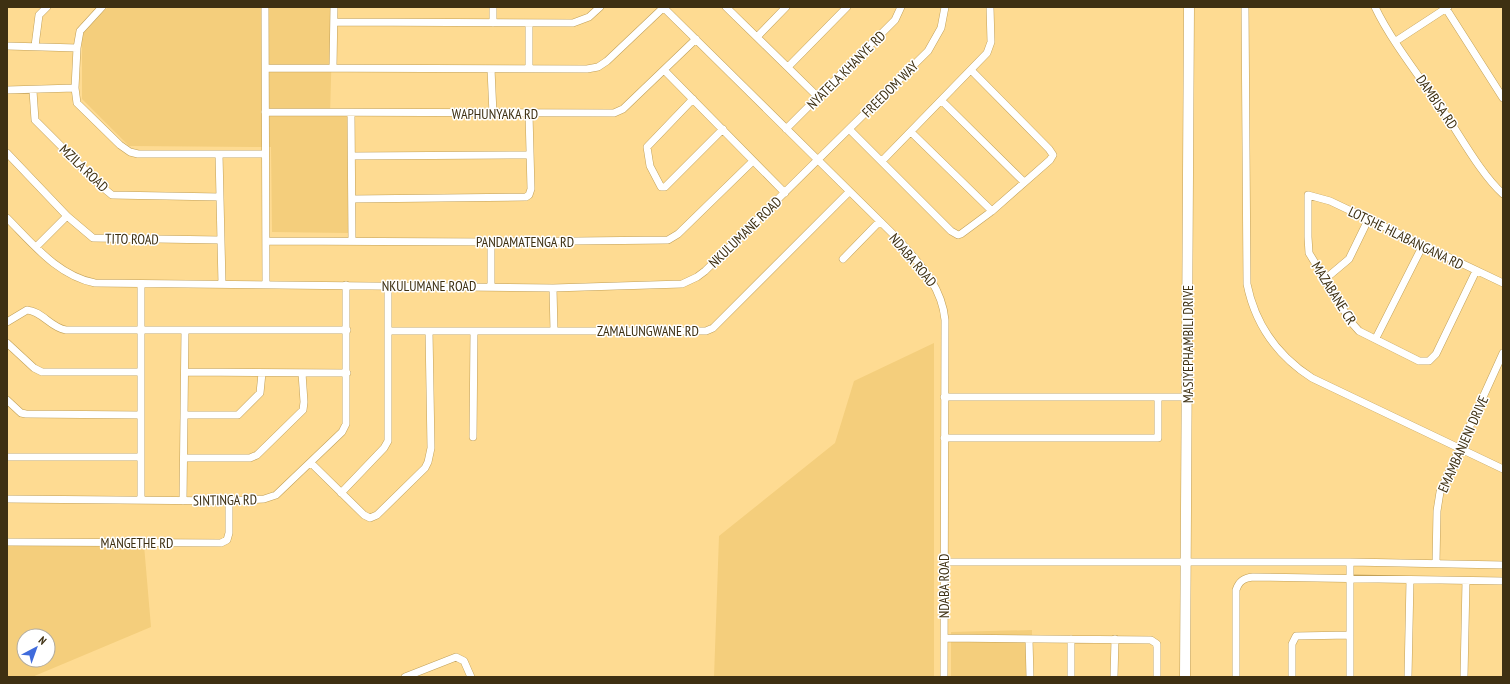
<svg xmlns="http://www.w3.org/2000/svg" width="1510" height="684" font-family="'PT Sans Narrow',sans-serif">
  <rect width="100%" height="100%" fill="#fedb92"/>
  <!-- built -->
  <path fill="#f4ce7c" fill-rule="evenodd" d="M 108,7 L 333,7 L 330,115 L 347,116 L 348,233 L 272,232 L 271,147 L 129,146 L 82,99 L 82,33 Z
    M 934,343 L 934,677 L 714,677 L 719,536 L 835,443 L 854,381 Z
    M 7,543 L 144,545 L 151,627 L 32,677 L 7,677 ZM 24,636 L 48,636 L 48,660 L 24,660 Z
    M 1032,630 L 1032,677 L 951,677 L 951,632 Z"/>
  <g fill="none" stroke-linecap="round" stroke-linejoin="round">
    <!-- minor casing -->
    <g stroke="#c1a058" stroke-width="8">
      <path id="minor" d="M 102,7 L 80,31 L 77,48 L 75,88 L 77,103 L 120,145 L 130,152 L 138,154 L 265,154
        M 265,7 L 266,284
        M 493,7 L 493,23
        M 663,7 L 897,238 C 919,263 942,286 945,320 L 944,677
        M 726,7 L 818,97
        M 1245,7 L 1247,284 C 1255,324 1278,356 1312,378 L 1503,469
        M 1375,7 C 1391,41 1423,81 1444,112 C 1461,137 1481,174 1503,194
        M 1445,7 L 1503,98
        M 334,22 L 573,23 L 589,17 L 600,7
        M 529,24 L 529,69
        M 757,37 L 786,7
        M 1396,41 L 1448,7
        M 7,46 L 77,48
        M 35,46 L 39,15 L 47,7
        M 333,67 L 334,7
        M 788,67 L 847,7
        M 266,68 L 587,69 L 598,67 L 607,61 L 664,7
        M 491,69 L 493,114
        M 664,70 L 785,193
        M 7,90 L 75,88
        M 33,91 L 35,120 L 101,186 L 112,195 L 220,197
        M 693,99 L 647,147 L 650,166 L 661,187 L 665,187 L 723,129
        M 942,101 L 1024,182
        M 265,112 L 614,113 L 623,109 L 696,39
        M 351,113 L 352,241
        M 786,129 L 895,20 L 901,7
        M 849,129 L 951,231 L 958,235 L 961,234 L 992,211 L 1050,160 L 1053,155 L 1049,149 L 972,71
        M 911,132 L 992,211
        M 7,153 L 67,216 L 93,238 L 220,240
        M 219,154 L 222,284
        M 352,156 L 530,155
        M 882,161 L 987,53 L 991,42 L 990,7
        M 352,199 L 526,197 L 529,195 L 531,189 L 529,114
        M 7,218 C 33,244 58,276 95,283 L 553,288 L 682,284 L 697,277 L 705,271 L 928,51 L 941,28 L 945,7
        M 266,241 L 491,242 L 668,240 L 678,234 L 753,161
        M 36,247 L 67,216
        M 843,259 L 879,222
        M 1476,271 L 1436,354 L 1429,361 L 1419,361 L 1359,331 L 1351,322 L 1309,253 L 1308,237 L 1308,195 L 1330,201 L 1503,283
        M 1324,280 L 1349,259 L 1368,220
        M 491,286 L 491,242
        M 553,288 L 554,331
        M 7,322 L 27,310 C 42,311 51,328 66,330 L 347,330
        M 389,331 L 706,331 L 713,328 L 849,192
        M 1376,338 L 1423,245
        M 7,343 L 34,368 L 42,372 L 140,372
        M 185,372 L 347,373
        M 944,397 L 1158,397 L 1158,438 L 944,438
        M 1158,397 L 1187,397
        M 7,400 L 21,413 L 26,414 L 140,415
        M 185,415 L 238,415 L 260,393 L 262,373
        M 473,437 L 474,331
        M 7,457 L 140,457
        M 184,458 L 250,458 L 257,455 L 303,410 L 304,402 L 302,373
        M 311,463 L 364,515 L 370,518 L 377,515 L 425,468 L 428,462 L 431,448 L 429,331
        M 341,493 L 384,448 L 388,441 L 388,285
        M 7,499 L 229,501 L 264,499 L 276,495 L 342,432 L 346,424 L 346,285
        M 141,500 L 141,285
        M 183,501 L 185,330
        M 7,542 L 221,543 L 227,540 L 229,533 L 229,501
        M 945,562 L 1350,562 L 1503,565
        M 1436,563 L 1437,511 L 1440,492 L 1503,353
        M 944,638 L 1151,640 L 1157,644 L 1157,677
        M 1029,639 L 1030,677
        M 405,677 L 456,657 L 464,661 L 471,677
        M 1071,677 L 1071,639
        M 1114,677 L 1115,639
        M 1236,677 L 1236,590 C 1239,581 1244,578 1253,577 L 1503,581
        M 1292,677 L 1292,644 L 1296,636 L 1350,635
        M 1350,677 L 1350,562
        M 1408,677 L 1410,580
        M 1464,677 L 1466,581"/>
    </g>
    <!-- primary casing -->
    <g stroke="#c1a058" stroke-width="11">
      <path id="primary" d="M 1185,677 L 1189,7"/>
    </g>
    <!-- minor -->
    <use href="#minor" stroke="#fff" stroke-width="7"/>
    <!-- primary -->
    <use href="#primary" stroke="#fff" stroke-width="10"/>
  </g>
  <g text-anchor="middle" stroke-width="3" stroke-linejoin="round" paint-order="stroke">
    <!-- street labels -->
    <g font-size="14" fill="#3e3012" stroke="#fff">
      <text transform="translate(846 70) rotate(-45)" y="5">NYATELA KHANYE RD</text>
      <text transform="translate(890 89) rotate(-45)" y="5">FREEDOM WAY</text>
      <text transform="translate(1437 102) rotate(56)" y="5">DAMBISA RD</text>
      <text x="495" y="119">WAPHUNYAKA RD</text>
      <text transform="translate(84 168) rotate(44)" y="5">MZILA ROAD</text>
      <text transform="translate(745 232) rotate(-44)" y="5">NKULUMANE ROAD</text>
      <text transform="translate(1406 238) rotate(26)" y="5">LOTSHE HLABANGANA RD</text>
      <text transform="translate(132 239) rotate(1)" y="5">TITO ROAD</text>
      <text x="525" y="247">PANDAMATENGA RD</text>
      <text transform="translate(913 260) rotate(50)" y="5">NDABA ROAD</text>
      <text x="429" y="291">NKULUMANE ROAD</text>
      <text transform="translate(1334 293) rotate(58)" y="5">MAZABANE CR</text>
      <text x="648" y="336">ZAMALUNGWANE RD</text>
      <text transform="translate(1188 344) rotate(-90)" y="5">MASIYEPHAMBILI DRIVE</text>
      <text transform="translate(1463 444) rotate(-66)" y="5">EMAMBANJENI DRIVE</text>
      <text transform="translate(225 500) rotate(-1)" y="5">SINTINGA RD</text>
      <text x="137" y="548">MANGETHE RD</text>
      <text transform="translate(944 586) rotate(-90)" y="5">NDABA ROAD</text>
    </g>
  </g>
  <!-- border -->
  <rect width="1510" height="684" fill="none" stroke="#3e3012" stroke-width="16"/>
  <!-- north arrow -->
  <g transform="translate(36 648) rotate(41)"><circle r="19" fill="#ffffff" stroke="#b2aca0"/>
  <path d="M0-3L7 15L0 10L-7 15Z" fill="#3f6bdc"/>
  <text y="-6" font-size="11" font-weight="bold" text-anchor="middle" fill="#3e3012">N</text>
  </g>
</svg>
